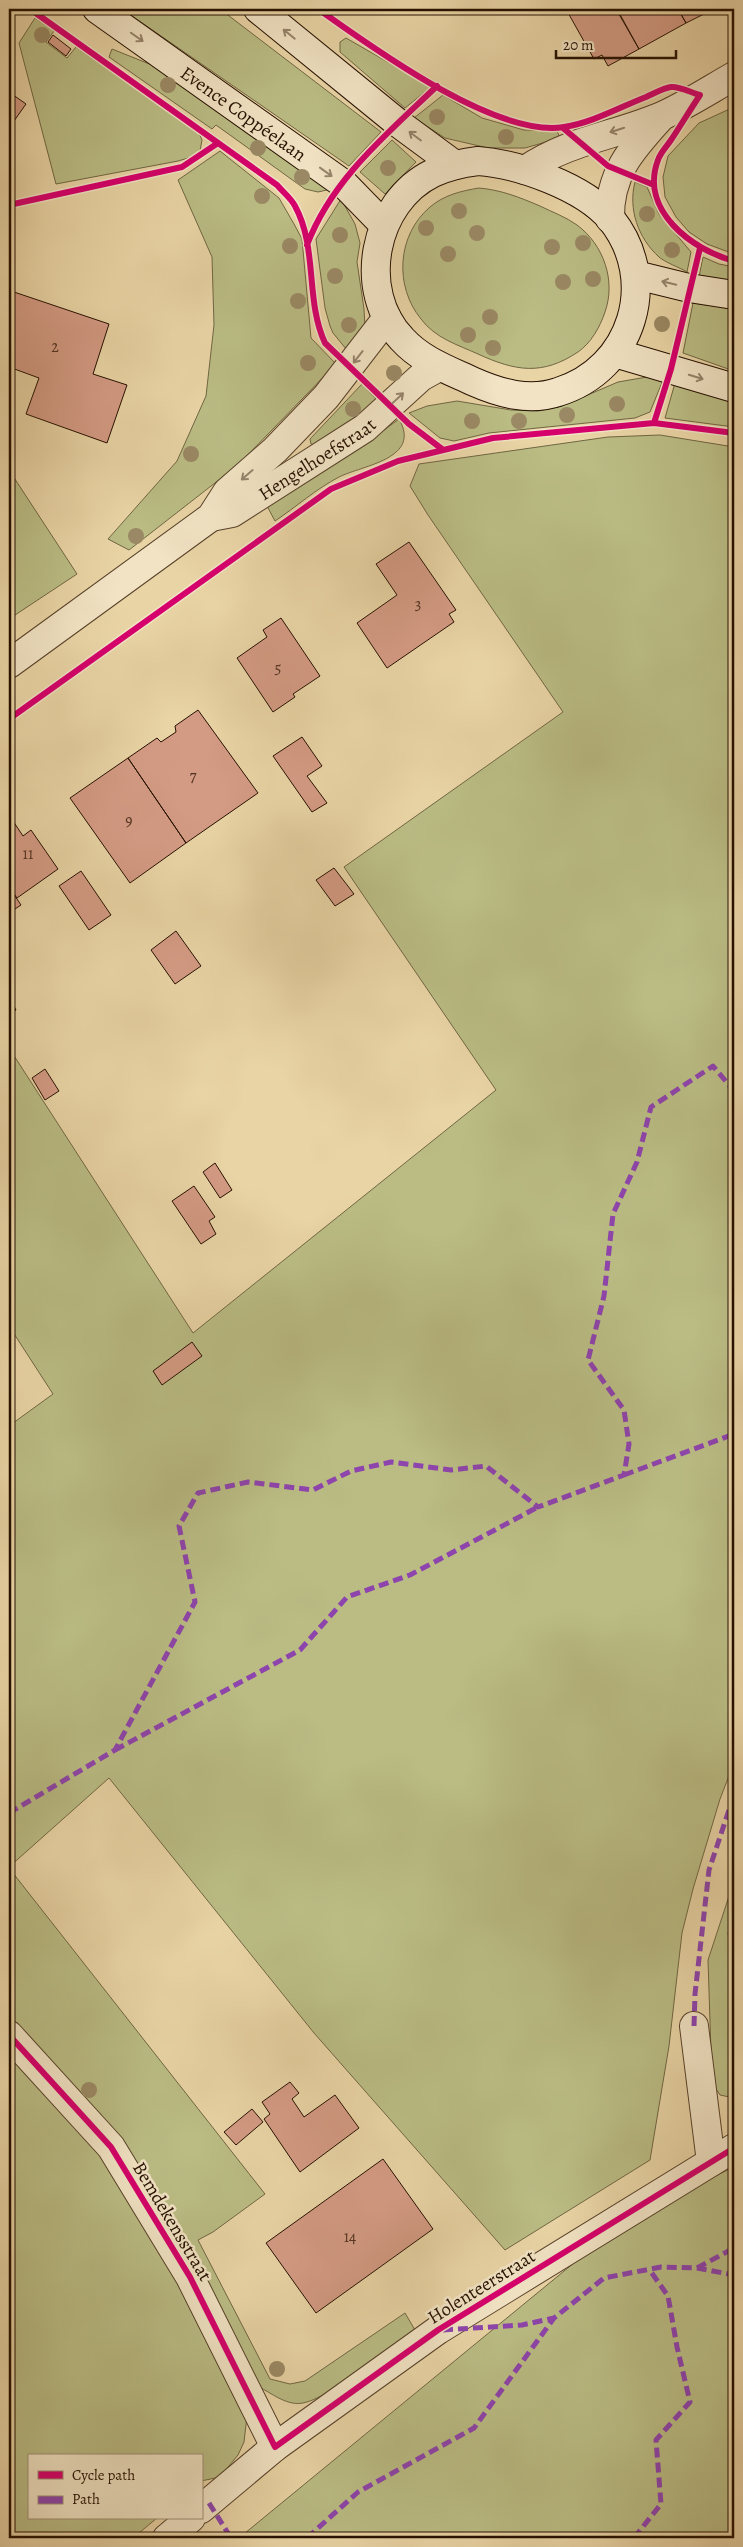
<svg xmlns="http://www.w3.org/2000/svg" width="743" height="2547" font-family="Alegreya,serif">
  <rect width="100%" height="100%" fill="#e9d4a5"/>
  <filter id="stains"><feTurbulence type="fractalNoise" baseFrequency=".004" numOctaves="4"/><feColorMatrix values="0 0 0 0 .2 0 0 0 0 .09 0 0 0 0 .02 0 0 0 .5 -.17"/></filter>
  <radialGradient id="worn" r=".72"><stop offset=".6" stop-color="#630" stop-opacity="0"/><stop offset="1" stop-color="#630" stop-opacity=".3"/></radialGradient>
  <!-- green -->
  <path fill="#babc84" stroke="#706642" d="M 122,9 L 220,9 L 381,132 L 349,166 Z
    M 35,18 L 54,31 L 46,42 L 67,58 L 76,47 L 199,133 L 202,140 L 200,151 L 195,156 L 178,161 L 56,184 L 19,43 Z
    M 346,38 L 431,87 L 405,108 L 340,52 L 340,42 Z
    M 112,49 L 177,75 L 331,189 L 318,192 L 305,189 L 216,125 L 212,129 L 109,57 Z
    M 443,95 L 482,118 L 524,130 L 557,131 L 560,138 L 525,148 L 488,148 L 445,138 L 414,118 Z
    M 734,107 L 734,254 L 707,244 L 689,232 L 676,217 L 665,197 L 663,177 L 668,156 L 699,123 Z
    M 392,140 L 416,162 L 385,194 L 360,172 Z
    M 220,151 L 279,198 L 294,224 L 302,239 L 311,338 L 336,364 L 238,465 L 129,550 L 108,539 L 177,461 L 206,396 L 214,325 L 212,257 L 178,180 Z
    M 635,182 L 647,187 L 659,214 L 691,252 L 687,272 C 679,267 666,263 659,257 C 638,238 628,209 635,182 Z
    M 479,188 C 501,190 519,197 540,206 C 552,212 566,217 577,225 C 604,245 616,281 605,312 C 600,327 591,343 578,352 C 542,376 515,371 478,354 C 458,345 435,338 421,319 C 394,286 397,235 430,207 C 444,195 461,191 479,188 Z
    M 341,199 L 355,224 L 360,243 L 357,262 L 364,309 L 365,327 L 351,355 L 333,333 L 330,326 L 325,308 L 316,239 Z
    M 703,257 L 719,264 L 734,267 L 734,281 L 699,277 Z
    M 693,303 L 734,309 L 734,371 L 683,353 Z
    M 647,377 L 663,380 L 650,412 L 635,418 L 489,433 L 454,441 L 440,438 L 409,413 L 427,406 L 457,401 L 511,410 L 538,411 L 562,406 L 618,382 Z
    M 675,383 L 734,400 L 734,427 L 665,418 Z
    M 362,384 L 380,403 L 316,445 L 311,444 L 310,439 Z
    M 399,419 C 422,459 363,465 339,477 C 316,489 296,507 275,521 L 267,506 L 357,450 Z
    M 660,435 L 734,447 L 734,1763 L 720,1799 L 693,1889 L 682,1933 L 669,2046 L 650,2160 L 505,2250 L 314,2033 L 109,1778 L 9,1867 L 9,1426 L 53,1394 L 9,1326 L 9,1048 L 193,1333 L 496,1090 L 344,867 L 563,712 L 428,515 L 410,486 L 419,464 L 608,437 Z
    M 9,470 L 77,574 L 9,619 Z
    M 9,1868 L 265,2194 L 213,2232 L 198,2240 L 270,2379 L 290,2384 L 305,2381 L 405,2313 L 415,2330 C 392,2347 328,2399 303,2403 C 288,2406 274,2395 261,2388 L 35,2044 L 9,2015 Z
    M 734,1881 L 734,1901 L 728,1934 L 734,1949 L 734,2098 L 720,2095 L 712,2083 L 708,1960 Z
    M 9,2039 L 95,2142 L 150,2225 L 247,2416 L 244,2442 L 238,2455 L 220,2477 L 201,2481 L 201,2456 L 29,2456 L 29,2518 L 157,2518 L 133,2538 L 9,2538 Z
    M 734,2167 L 734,2538 L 239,2538 L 597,2244 L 665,2200 Z"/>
  <!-- building -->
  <path fill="#d49b84" stroke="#261000" d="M 570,9 L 616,9 L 639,49 L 608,66 L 602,55 L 594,59 L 567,11 Z
    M 617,9 L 678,9 L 686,23 L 639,49 Z
    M 678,9 L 714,9 L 686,23 Z
    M 53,35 L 71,49 L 66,56 L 48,42 Z
    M 9,92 L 26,104 L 9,128 Z
    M 11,291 L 109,324 L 93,374 L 127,385 L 107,443 L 26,414 L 39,378 L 9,367 L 9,298 Z
    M 409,542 L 456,610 L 449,614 L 454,622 L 387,668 L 357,623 L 397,595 L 376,564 Z
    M 281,618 L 320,676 L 293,694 L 295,697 L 273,712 L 237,658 L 267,637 L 263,630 Z
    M 198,710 L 258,793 L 186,843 L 128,758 L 157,738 L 161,742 L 176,732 L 175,726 Z
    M 302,737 L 322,766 L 307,776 L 327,803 L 312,812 L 273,756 Z
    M 128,758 L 186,843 L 130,883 L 70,798 Z
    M 9,815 L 23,836 L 31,830 L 58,869 L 17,898 L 9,886 Z
    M 334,868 L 354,894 L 335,906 L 316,880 Z
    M 81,871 L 111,915 L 89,930 L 59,886 Z
    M 9,887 L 21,905 L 9,913 Z
    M 176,931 L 201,966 L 175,984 L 151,950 Z
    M 9,997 L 16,1010 L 9,1014 Z
    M 45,1069 L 59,1091 L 45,1100 L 32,1078 Z
    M 215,1163 L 232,1190 L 220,1198 L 203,1172 Z
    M 194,1186 L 215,1217 L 209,1221 L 216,1234 L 201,1244 L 172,1201 Z
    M 192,1342 L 202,1356 L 162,1385 L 153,1371 Z
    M 290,2082 L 299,2093 L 292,2099 L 304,2117 L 335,2095 L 359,2128 L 300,2172 L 264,2119 L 270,2114 L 262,2102 Z
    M 252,2109 L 263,2122 L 236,2145 L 224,2132 Z
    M 383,2159 L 433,2229 L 316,2313 L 266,2243 Z"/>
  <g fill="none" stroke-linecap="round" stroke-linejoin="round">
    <!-- street casing -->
    <g stroke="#574129" stroke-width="30">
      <g id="street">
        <path d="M 525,170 C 571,139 616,136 664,115 C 688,104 711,89 734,76"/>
        <path d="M 610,219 C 609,173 632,149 661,117"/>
        <path id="s1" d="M 211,517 L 232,513 L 365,428 L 421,377 L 439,367"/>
        <path d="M 9,664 L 211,517 L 227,492 L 275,450 L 326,397 L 387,318"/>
        <path d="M 694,2026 L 711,2162"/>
        <path d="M 9,2035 L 111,2147 L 190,2277 L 275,2447"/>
        <path d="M 201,2509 L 275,2447 L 438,2330 L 734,2148"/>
        <path d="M 167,2538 L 191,2518"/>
      </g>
    </g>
    <!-- secondary casing -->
    <g stroke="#261000" stroke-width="30">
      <g id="secondary">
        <path id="s2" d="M 97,9 L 345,185 L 384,225"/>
        <path d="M 258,9 L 398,123 L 455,165"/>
        <path d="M 478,161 C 519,164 584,187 611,219 C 660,280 633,369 558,392 C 529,402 499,393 472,381 C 446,369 421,360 402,339 C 356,291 373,202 433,173 C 447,166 462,163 478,161 Z"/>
        <path d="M 636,275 L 689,288 L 734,295"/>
        <path d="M 615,353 L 734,388"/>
      </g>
    </g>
    <!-- street -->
    <use href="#street" stroke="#f1e3c4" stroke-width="28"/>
    <!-- secondary -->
    <use href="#secondary" stroke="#f1e3c4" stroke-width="28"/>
    <!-- quiet -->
    <path stroke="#8e44ad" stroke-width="5" stroke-dasharray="10 5" stroke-linecap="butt" d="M 624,1475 L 734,1434
      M 115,1750 L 300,1650 L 347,1597 L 410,1575 L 538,1507
      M 9,1813 L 115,1750 L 195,1602 L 179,1526 L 198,1493 L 248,1482 L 313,1490 L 351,1471 L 391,1462 L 451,1470 L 486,1466 L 538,1507 L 624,1475 L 629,1444 L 624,1410 L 588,1360 L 604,1296 L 613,1214 L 637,1162 L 651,1107 L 713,1066 L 734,1091
      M 694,2026 L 695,1994 L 709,1870 L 734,1795
      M 697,2268 L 734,2248
      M 443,2330 L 522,2325 L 554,2318
      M 209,2503 L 231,2538
      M 307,2538 L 358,2492 L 474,2428 L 554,2318 L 604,2278 L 661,2267 L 697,2268 L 734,2275
      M 634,2538 L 661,2504 L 656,2440 L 690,2402 L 677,2347 L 668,2296 L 649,2269"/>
    <!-- cycleway casing -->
    <g stroke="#f1e3c4" stroke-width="9">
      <path id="cycleway" d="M 30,9 L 277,185 C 283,192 291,198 295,206 C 318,248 305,300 325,343 L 409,424 L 442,449
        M 318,9 C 373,48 496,138 564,127 C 592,123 620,107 646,97 C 653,94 663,88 671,87 C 679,86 692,93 700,95 C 690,110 681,125 671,140 C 667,146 660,153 658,160 C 639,210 692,250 734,261
        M 563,128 L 608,166 L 654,185
        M 9,205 L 182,167 L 218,143
        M 307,245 C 332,179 387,134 437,86
        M 654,423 L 671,369 L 700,248
        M 9,719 L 331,489 L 398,461 L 493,438 L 654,423 L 734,433
        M 9,2035 L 111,2147 L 190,2277 L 275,2447 L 438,2330 L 734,2148"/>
    </g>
    <!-- cycleway -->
    <use href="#cycleway" stroke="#d6006c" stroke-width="6"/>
  </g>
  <!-- trees -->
  <g fill="#9a8964">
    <circle cx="42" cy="35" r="8"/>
    <circle cx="168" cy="85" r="8"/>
    <circle cx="437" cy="117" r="8"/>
    <circle cx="506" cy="137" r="8"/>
    <circle cx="258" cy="148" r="8"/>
    <circle cx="388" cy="168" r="8"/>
    <circle cx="302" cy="177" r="8"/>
    <circle cx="262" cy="196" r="8"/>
    <circle cx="459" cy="211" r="8"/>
    <circle cx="647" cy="214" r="8"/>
    <circle cx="426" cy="228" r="8"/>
    <circle cx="477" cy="233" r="8"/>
    <circle cx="340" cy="235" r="8"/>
    <circle cx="583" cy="243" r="8"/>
    <circle cx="290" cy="246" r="8"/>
    <circle cx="552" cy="247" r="8"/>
    <circle cx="672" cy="250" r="8"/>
    <circle cx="448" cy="254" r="8"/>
    <circle cx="335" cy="276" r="8"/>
    <circle cx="593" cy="279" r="8"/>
    <circle cx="563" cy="282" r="8"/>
    <circle cx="298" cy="301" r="8"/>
    <circle cx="490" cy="317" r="8"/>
    <circle cx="662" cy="324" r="8"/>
    <circle cx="349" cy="325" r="8"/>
    <circle cx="468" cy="335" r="8"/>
    <circle cx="493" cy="348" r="8"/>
    <circle cx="308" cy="363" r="8"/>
    <circle cx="394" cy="373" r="8"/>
    <circle cx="617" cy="404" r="8"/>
    <circle cx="353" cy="409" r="8"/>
    <circle cx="567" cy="415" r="8"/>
    <circle cx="472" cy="421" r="8"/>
    <circle cx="519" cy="421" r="8"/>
    <circle cx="191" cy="454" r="8"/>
    <circle cx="136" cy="536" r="8"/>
    <circle cx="89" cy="2090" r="8"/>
    <circle cx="277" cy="2369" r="8"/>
  </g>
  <!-- one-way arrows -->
  <defs><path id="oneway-shaft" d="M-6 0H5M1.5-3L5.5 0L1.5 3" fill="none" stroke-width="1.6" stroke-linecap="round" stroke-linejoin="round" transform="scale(1.25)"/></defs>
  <g stroke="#96846c">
    <use href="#oneway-shaft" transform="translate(289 34) rotate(-141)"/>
    <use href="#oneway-shaft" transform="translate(137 37) rotate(35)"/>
    <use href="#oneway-shaft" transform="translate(617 130) rotate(162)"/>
    <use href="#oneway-shaft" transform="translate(415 136) rotate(-143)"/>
    <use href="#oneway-shaft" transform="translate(326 172) rotate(36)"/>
    <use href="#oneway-shaft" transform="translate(669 283) rotate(-166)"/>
    <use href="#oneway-shaft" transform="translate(358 357) rotate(128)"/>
    <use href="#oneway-shaft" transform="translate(696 377) rotate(17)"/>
    <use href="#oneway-shaft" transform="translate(398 398) rotate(-43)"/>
    <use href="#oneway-shaft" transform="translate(247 475) rotate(139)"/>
  </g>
  <g text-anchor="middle" stroke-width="5" stroke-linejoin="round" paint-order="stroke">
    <!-- number labels -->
    <g font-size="16" fill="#523321">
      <text x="55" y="352">2</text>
      <text x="418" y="609">3</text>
      <text x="278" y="673">5</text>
      <text x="193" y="781">7</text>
      <text x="129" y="826">9</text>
      <text x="28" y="859">11</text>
      <text x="350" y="2242">14</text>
    </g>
    <!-- street labels -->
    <g font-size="19" fill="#261000" stroke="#f1e3c4">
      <text dy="7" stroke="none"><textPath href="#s2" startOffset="180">Evence Coppéelaan</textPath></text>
      <text dy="7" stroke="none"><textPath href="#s1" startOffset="122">Hengelhoefstraat</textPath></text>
      <text transform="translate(173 2221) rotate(59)" y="7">Bemdekensstraat</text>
      <text transform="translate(481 2286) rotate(-32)" y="7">Holenteerstraat</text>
    </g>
  </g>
  <!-- margin -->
  <rect width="743" height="2547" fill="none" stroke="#e9d4a5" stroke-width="30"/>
  <rect x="10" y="10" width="723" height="2527" fill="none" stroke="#261000" stroke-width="2.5"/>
  <rect x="15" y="15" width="713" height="2517" fill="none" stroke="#261000"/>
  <!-- legend -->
  <rect x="28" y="2454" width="175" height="65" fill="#f1e3c4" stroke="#a08f76"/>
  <rect x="38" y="2471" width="25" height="8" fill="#d6006c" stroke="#a08f76"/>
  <text x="72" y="2480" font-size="15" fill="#261000">Cycle path</text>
  <rect x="38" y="2496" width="25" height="8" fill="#8e44ad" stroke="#a08f76"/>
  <text x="72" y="2504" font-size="15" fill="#261000">Path</text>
  <!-- scale -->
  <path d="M556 50v8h120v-8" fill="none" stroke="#261000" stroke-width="2.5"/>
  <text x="563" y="50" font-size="15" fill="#261000" stroke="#f1e3c4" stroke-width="4" paint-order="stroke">20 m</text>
  <rect width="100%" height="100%" filter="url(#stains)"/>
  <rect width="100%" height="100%" fill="url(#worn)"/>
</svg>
